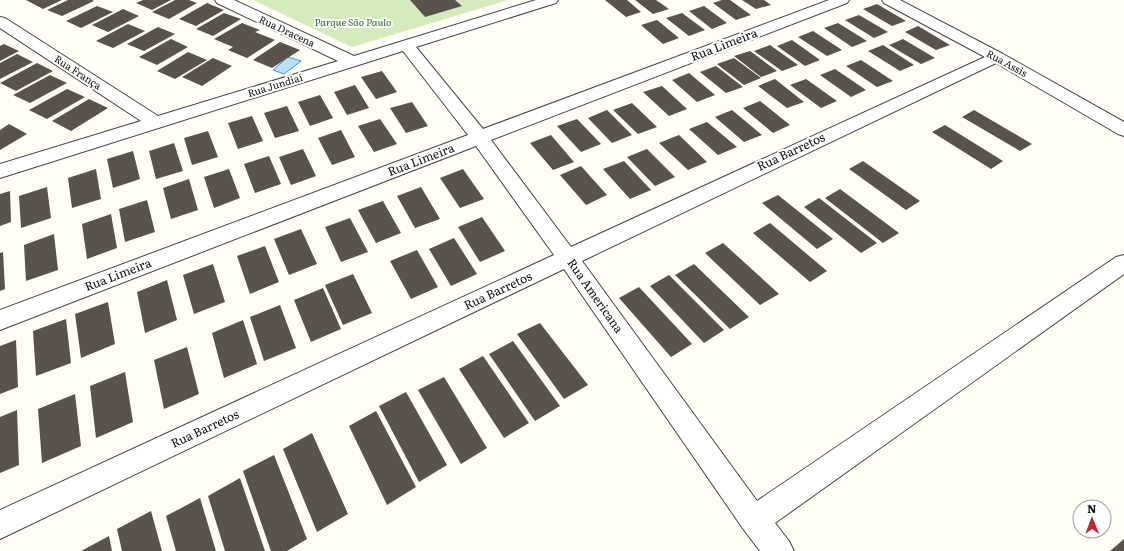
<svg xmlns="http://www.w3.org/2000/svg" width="1124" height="551" font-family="Literata,serif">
  <rect width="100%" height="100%" fill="#fffdf5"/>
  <!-- green -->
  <path fill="#d5ebbd" d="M 253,0 L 508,0 L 352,47 Z"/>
  <!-- water -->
  <path fill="#b9e0f7" stroke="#3f96cf" d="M 288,57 L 301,61 L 284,74 L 273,70 Z"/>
  <!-- building -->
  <path fill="#5a524d" d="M 26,0 L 62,0 L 43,9 Z
    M 68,0 L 92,0 L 94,1 L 62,16 L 47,10 Z
    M 143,0 L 171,0 L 152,10 L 136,3 Z
    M 175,0 L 189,0 L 197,3 L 169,19 L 152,12 Z
    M 410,0 L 455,0 L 462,6 L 425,17 Z
    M 605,0 L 627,0 L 641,12 L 626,17 Z
    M 635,0 L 656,0 L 669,9 L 653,14 Z
    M 722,0 L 730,0 L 751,15 L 736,20 L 713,3 Z
    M 742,0 L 764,0 L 771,5 L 756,9 Z
    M 207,3 L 224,10 L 196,26 L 179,19 Z
    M 877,4 L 906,21 L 892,26 L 863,9 Z
    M 97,6 L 113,12 L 81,28 L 66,21 Z
    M 704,6 L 727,23 L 712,29 L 689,11 Z
    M 123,9 L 139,16 L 108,32 L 92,25 Z
    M 224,13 L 241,19 L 213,36 L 196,29 Z
    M 682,13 L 705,30 L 689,36 L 666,18 Z
    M 859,15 L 888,32 L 874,38 L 845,20 Z
    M 657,20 L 679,38 L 663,44 L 641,25 Z
    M 242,23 L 260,30 L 255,32 L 275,40 L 247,58 L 228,50 L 233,47 L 214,39 Z
    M 838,23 L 867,41 L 852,47 L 824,28 Z
    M 128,24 L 145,31 L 113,48 L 96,41 Z
    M 918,26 L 950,45 L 936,50 L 905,32 Z
    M 158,27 L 175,34 L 144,51 L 127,44 Z
    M 813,31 L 842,50 L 827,56 L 798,37 Z
    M 171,39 L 188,47 L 157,65 L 139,57 Z
    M 903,39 L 935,58 L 921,64 L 889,45 Z
    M 792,40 L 820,60 L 805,66 L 777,46 Z
    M 280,42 L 300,50 L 272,68 L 253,60 Z
    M 4,44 L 19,51 L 0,61 L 0,46 Z
    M 770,45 L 798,65 L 782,71 L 754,51 Z
    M 883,45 L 914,65 L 900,71 L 868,51 Z
    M 750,51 L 777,71 L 761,77 L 734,56 Z
    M 188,52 L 207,60 L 175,79 L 157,71 Z
    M 17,54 L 33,62 L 0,79 L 0,63 Z
    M 213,58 L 232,66 L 202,86 L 182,77 Z
    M 734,58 L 761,78 L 744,85 L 717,64 Z
    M 861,60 L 893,81 L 877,87 L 846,66 Z
    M 37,63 L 53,71 L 16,91 L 0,83 Z
    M 716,66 L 743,87 L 726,93 L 700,72 Z
    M 835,69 L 866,90 L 851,97 L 820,75 Z
    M 382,71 L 397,92 L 376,99 L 361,77 Z
    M 689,73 L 715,95 L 697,102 L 672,80 Z
    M 50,75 L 67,83 L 30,103 L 13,95 Z
    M 775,79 L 804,102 L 787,108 L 758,86 Z
    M 806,79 L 837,101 L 821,108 L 790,85 Z
    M 355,85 L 369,108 L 347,115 L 334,92 Z
    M 662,86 L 687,109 L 669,116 L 643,92 Z
    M 67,89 L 85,97 L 47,119 L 29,110 Z
    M 320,95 L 333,118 L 310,126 L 298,102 Z
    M 89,99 L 108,108 L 71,131 L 52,121 Z
    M 760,101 L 790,125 L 773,133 L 743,108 Z
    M 412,102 L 428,126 L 406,133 L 390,108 Z
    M 632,103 L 657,127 L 638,134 L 613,110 Z
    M 287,106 L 299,131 L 275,138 L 264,113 Z
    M 607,110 L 632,135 L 612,143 L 588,118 Z
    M 732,110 L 762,135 L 744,142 L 715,117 Z
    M 974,110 L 1032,144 L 1020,151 L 962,117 Z
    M 252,116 L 263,141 L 238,149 L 228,123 Z
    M 380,119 L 397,144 L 374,152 L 358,126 Z
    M 577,119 L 601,144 L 581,152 L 557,126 Z
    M 707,122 L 737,147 L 718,155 L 689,129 Z
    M 9,124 L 27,134 L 0,150 L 0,130 Z
    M 945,125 L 1003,161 L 991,169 L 932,132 Z
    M 341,130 L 355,157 L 332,165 L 318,138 Z
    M 208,131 L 218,157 L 192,165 L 184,138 Z
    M 551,135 L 574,162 L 553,170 L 530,143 Z
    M 679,135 L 707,162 L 688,170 L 659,143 Z
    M 174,143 L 183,171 L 156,179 L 149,151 Z
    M 303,149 L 316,176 L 291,185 L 279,157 Z
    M 647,149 L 675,177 L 655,186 L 627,157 Z
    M 133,151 L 140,179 L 113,188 L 107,159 Z
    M 269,156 L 281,184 L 255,193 L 244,164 Z
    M 624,161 L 651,190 L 630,199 L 603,169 Z
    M 863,161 L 920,201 L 906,210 L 849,169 Z
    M 581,166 L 607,195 L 586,205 L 560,175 Z
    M 96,169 L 101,199 L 72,208 L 68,178 Z
    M 229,169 L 240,198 L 214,208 L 204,177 Z
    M 463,169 L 484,199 L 460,208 L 440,178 Z
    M 189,179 L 198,210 L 171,219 L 163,188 Z
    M 47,187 L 51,218 L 21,228 L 19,196 Z
    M 421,187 L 440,219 L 415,228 L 397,196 Z
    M 840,189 L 899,233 L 883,243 L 825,198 Z
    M 10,191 L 11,222 L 0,226 L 0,194 Z
    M 778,195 L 833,239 L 817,249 L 762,203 Z
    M 819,198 L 877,243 L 861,253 L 804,207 Z
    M 147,200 L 155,232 L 125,242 L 119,209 Z
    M 383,201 L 401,233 L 376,243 L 358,210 Z
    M 111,214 L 117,248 L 87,259 L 82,224 Z
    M 482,217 L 505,251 L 480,262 L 458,227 Z
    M 350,218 L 368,252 L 341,262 L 325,227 Z
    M 770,223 L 827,271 L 810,282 L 753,233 Z
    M 301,229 L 317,264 L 289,275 L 274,239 Z
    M 54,234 L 58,270 L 26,281 L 24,245 Z
    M 454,238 L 477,274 L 451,286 L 429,249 Z
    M 723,243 L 779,294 L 760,305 L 705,253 Z
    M 265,246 L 279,282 L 250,294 L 237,256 Z
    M 417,250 L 438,287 L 411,299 L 390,261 Z
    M 3,252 L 5,289 L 0,291 L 0,253 Z
    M 213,264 L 225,302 L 194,314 L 183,275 Z
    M 694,264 L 749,317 L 730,329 L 675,275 Z
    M 353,274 L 372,313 L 343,325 L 325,285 Z
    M 669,275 L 724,330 L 704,343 L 650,286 Z
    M 167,280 L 177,320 L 145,333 L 137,292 Z
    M 639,287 L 692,344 L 671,357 L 619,298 Z
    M 323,288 L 341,329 L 311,342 L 294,300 Z
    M 108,302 L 115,344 L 81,358 L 75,314 Z
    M 280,305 L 296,348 L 264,361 L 250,317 Z
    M 66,319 L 71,363 L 36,376 L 33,331 Z
    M 243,320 L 257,364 L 224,378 L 212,333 Z
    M 540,323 L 588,385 L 564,399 L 517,334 Z
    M 16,340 L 18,387 L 0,394 L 0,346 Z
    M 513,341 L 560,406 L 535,421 L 489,354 Z
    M 187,347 L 199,394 L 164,409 L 154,360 Z
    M 483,356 L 529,423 L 504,438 L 459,369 Z
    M 125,372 L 133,422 L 96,438 L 90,386 Z
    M 444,377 L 487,448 L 461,464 L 418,390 Z
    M 406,392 L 447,465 L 419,482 L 379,406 Z
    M 75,394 L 81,446 L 42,463 L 38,409 Z
    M 17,410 L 19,465 L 0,473 L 0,417 Z
    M 376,411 L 416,487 L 387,505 L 349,426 Z
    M 312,433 L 348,514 L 317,532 L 283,449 Z
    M 274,455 L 307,539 L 287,551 L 271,551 L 243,471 Z
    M 240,478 L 265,551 L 225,551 L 208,496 Z
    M 200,498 L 216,551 L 176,551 L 166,516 Z
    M 151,511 L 162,551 L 122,551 L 117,529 Z
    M 109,536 L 112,551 L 81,551 Z
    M 1124,539 L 1124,551 L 1110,551 Z"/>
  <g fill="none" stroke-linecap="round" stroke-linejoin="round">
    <!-- minor casing -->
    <g stroke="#444" stroke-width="2">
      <path id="minor" d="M 215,0 L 234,0 L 354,56 L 536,0 L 558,0 L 556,3 L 416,47 L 483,129 L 829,0 L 849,0 L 847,3 L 491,140 L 571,247 L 985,57 L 884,3 L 882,0 L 900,0 L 1003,54 L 1124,122 L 1124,136 L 1118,134 L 996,63 L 582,261 L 757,501 L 1116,257 L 1124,255 L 1124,274 L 775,523 L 789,541 L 794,551 L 760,551 L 744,530 L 564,269 L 0,539 L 0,510 L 554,255 L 476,146 L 0,330 L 0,310 L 468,135 L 403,51 L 0,178 L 0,164 L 141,121 L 0,28 L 0,17 L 5,18 L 158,116 L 338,61 L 217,3 Z"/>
    </g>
    <!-- minor -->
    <use href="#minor" fill="#fff" fill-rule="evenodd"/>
  </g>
  <g text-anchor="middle" stroke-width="4" stroke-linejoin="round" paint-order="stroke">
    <!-- far-park labels -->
    <g font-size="10" font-style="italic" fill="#2f6b1f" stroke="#fff">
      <text x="353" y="26">Parque São Paulo</text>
    </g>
    <!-- far-street labels -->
    <g font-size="10" fill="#111" stroke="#fff">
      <text transform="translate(287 31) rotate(25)" y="4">Rua Dracena</text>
      <text transform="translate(1007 63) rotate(29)" y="4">Rua Assis</text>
      <text transform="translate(78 72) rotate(33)" y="4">Rua França</text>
      <text transform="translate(275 85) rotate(-17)" y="4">Rua Jundiaí</text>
    </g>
    <!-- street labels -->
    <g font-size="12" fill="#111" stroke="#fff">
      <text transform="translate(724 45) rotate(-21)" y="4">Rua Limeira</text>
      <text transform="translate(791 152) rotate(-25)" y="4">Rua Barretos</text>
      <text transform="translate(421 160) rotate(-21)" y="4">Rua Limeira</text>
      <text transform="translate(118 275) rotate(-21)" y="4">Rua Limeira</text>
      <text transform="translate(498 291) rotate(-25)" y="4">Rua Barretos</text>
      <text transform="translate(595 296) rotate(55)" y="4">Rua Americana</text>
      <text transform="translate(205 429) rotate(-25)" y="4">Rua Barretos</text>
    </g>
  </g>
  <!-- north arrow -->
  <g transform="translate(1092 519) rotate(359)"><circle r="19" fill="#ffffff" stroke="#a0a0a0"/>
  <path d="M0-3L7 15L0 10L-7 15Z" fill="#c4262e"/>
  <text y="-6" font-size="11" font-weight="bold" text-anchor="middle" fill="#111111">N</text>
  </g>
</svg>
